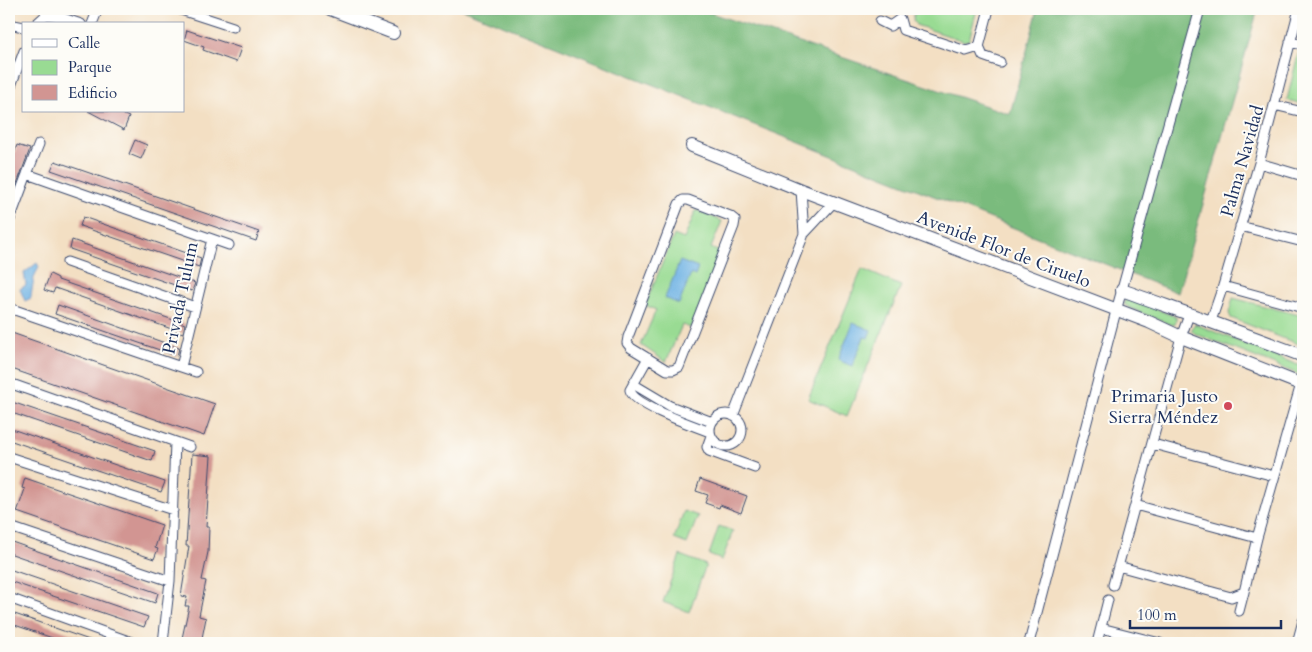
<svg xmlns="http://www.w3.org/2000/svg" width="1312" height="652" font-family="Cardo,serif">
  <rect width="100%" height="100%" fill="#fdfcf7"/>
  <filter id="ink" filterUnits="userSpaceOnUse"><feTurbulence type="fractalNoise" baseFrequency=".02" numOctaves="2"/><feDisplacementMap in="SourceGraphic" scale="10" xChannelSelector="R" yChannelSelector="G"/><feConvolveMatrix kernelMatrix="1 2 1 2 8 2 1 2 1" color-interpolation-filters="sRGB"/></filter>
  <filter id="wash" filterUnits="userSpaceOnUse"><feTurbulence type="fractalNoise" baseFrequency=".0096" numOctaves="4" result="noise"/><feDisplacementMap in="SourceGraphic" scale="20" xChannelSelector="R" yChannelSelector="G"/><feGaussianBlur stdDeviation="1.12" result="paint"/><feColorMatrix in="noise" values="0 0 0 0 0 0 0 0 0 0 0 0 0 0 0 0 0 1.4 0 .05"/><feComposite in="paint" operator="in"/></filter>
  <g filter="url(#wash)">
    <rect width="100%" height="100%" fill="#f3dfc3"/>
    <!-- green -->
    <path fill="#99db93" stroke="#5a8578" d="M 915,9 L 977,9 L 969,40 L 964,41 L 916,25 L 913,20 Z
      M 1298,54 L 1303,55 L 1303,104 L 1287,100 Z
      M 696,210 L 722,221 L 711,248 L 722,253 L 691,328 L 682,325 L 666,362 L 641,345 L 656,310 L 645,305 L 674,235 L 684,239 Z
      M 862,269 L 901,286 L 847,416 L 808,399 Z
      M 1233,298 L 1303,316 L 1303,346 L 1231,318 L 1229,313 Z
      M 1126,299 L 1132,299 L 1176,317 L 1176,321 L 1174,325 L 1169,324 L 1130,308 L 1124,304 Z
      M 1195,324 L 1303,367 L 1303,376 L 1196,334 L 1192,331 L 1192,327 Z
      M 684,511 L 698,516 L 687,544 L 674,539 Z
      M 719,526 L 733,531 L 722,560 L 709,555 Z
      M 680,555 L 706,565 L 689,612 L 663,602 Z"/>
    <!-- forest -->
    <path fill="#7abb7d" stroke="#4a756e" d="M 462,9 L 699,9 L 1010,114 L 1038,9 L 1258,9 L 1178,293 Z"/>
    <!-- water -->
    <path fill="#6eb2e4" stroke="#4470a1" d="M 680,261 L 698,268 L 695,276 L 691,274 L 679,304 L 665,298 Z
      M 37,263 L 39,267 C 38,270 36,272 35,275 C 34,276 31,296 31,298 L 25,301 L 20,289 L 26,285 L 24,273 Z
      M 853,323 L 871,330 L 868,338 L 864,337 L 852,366 L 838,360 Z"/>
    <g id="blocks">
      <!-- building -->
      <path fill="#d29592" d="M 187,30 L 241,48 L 236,62 L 203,50 L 204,47 L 184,40 Z
        M 88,111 L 123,111 L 122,114 L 129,117 L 124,130 Z
        M 135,140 L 147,145 L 141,159 L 129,154 Z
        M 17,145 L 30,149 L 9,205 L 9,168 Z
        M 55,161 L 259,232 L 256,241 L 51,170 Z
        M 83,217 L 201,258 L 199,267 L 80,226 Z
        M 72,240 L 195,283 L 192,291 L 70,249 Z
        M 50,274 L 58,278 L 58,280 L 185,324 L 183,333 L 55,288 L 53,293 L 44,290 Z
        M 58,305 L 179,348 L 177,356 L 55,314 Z
        M 9,332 L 215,404 L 204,436 L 9,368 Z
        M 9,401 L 155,451 L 152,461 L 9,412 Z
        M 9,428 L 165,482 L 161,492 L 9,440 Z
        M 192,454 L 211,456 L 206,527 L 209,527 L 208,552 L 202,580 L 206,581 L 199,616 L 206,618 L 201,643 L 181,643 L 189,606 L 185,606 L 187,597 L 181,596 L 189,546 L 186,546 Z
        M 25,478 L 162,525 L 155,548 L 158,549 L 154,559 L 17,512 L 25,489 L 22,488 Z
        M 700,479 L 747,496 L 741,513 L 720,505 L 719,508 L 705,503 L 708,495 L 696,491 Z
        M 9,541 L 158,593 L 155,603 L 9,553 Z
        M 9,569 L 148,617 L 144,627 L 9,581 Z
        M 9,612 L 95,642 L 95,643 L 67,643 L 9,623 Z"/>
    </g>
  </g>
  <g filter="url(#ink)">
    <use href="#blocks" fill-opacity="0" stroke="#3b496d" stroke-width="1"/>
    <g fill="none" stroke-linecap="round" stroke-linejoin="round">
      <!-- street casing -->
      <g stroke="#3b496d" stroke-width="11">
        <path id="street" d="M 178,9 L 233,27
          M 46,15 L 60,17 L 81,24
          M 880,21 L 890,26 L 900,19 L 903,30 L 966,51 L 979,47 L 983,56 L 1000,62
          M 9,24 L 24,27
          M 36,24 L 46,15 L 50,9
          M 92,24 L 98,9
          M 1290,42 L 1303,45
          M 979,47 L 989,9
          M 9,91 L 24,51
          M 1274,105 L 1303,112
          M 1259,163 L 1303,176
          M 27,174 L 39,144
          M 801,190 L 804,234
          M 683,200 L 688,200 L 730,216 L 735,220 L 734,226 L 679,367 L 673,370 L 667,370 L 631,348 L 627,343 L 628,337 L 679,204 Z
          M 9,222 L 27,174 L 212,239 L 181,367 L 9,308
          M 1240,226 L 1303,242
          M 212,239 L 229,245
          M 67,262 L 195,307
          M 1223,286 L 1303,308
          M 1211,321 L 1223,286 L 1259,163 L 1299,9
          M 648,358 L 630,390 C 633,405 694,426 710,432
          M 181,367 L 196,372
          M 9,383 L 190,447
          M 633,384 L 670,406 L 712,422
          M710 430a16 16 0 1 1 32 0a16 16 0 1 1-32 0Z
          M 733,416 L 804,234 L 834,202
          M 711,436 L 707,447 L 709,451 L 755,468
          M 1153,444 L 1274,476
          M 9,457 L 173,510
          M 1135,505 L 1257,538
          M 13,528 L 170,581
          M 1118,566 L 1231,597 L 1244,592 L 1257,538 L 1301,384
          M 1113,585 L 1181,337 L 1189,315
          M 9,598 L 134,643
          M 1239,611 L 1244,592
          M 1101,628 L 1160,643
          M 163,643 L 170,581 L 175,442
          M 1029,643 L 1116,311 L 1200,9
          M 1097,643 L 1108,600
          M 1297,643 L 1303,621"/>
      </g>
      <!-- secondary casing -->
      <g stroke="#3b496d" stroke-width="14">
        <path id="secondary" d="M 330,9 L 393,33
          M 692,146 L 801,190 L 1149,322 L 1181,337 L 1303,385
          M 1122,290 C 1183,312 1243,333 1303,356"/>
      </g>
      <!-- street -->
      <use href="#street" stroke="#fff" stroke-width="9"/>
      <!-- secondary -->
      <use href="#secondary" stroke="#fff" stroke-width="12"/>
    </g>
  </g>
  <!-- markers -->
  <circle fill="#d1495b" stroke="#fdfcf7" stroke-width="2" cx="1228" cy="406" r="5"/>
  <g text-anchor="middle" stroke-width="4" stroke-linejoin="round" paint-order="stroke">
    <!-- street labels -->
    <g font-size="18" fill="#1b2f5e" stroke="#fdfcf7">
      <text transform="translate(1242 161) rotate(-74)" y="6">Palma Navidad</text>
      <text transform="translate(1004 249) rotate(21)" y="6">Avenide Flor de Ciruelo</text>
      <text transform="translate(180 298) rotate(-78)" y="6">Privada Tulum</text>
    </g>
    <!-- poi labels -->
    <g font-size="18" fill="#1b2f5e" stroke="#fdfcf7" text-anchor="end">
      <text x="1218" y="402">Primaria Justo<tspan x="1218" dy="21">Sierra Méndez</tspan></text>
    </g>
  </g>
  <!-- margin -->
  <rect width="1312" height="652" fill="none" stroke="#fdfcf7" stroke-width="30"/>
  <!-- legend -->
  <rect x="22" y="22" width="162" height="90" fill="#fdfcf7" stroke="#a3aaba"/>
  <rect x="32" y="39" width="25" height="8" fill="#ffffff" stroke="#a3aaba"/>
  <text x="68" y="48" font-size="15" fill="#1b2f5e">Calle</text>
  <rect x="32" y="60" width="25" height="15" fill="#99db93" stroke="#a3aaba"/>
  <text x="68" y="72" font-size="15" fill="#1b2f5e">Parque</text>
  <rect x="32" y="85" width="25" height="15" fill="#d29592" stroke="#a3aaba"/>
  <text x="68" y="98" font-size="15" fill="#1b2f5e">Edificio</text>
  <!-- scale -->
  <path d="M1130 620v8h151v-8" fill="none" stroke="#1b2f5e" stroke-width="2.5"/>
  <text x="1137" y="620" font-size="15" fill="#1b2f5e" stroke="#fdfcf7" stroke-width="4" paint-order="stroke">100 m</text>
</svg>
